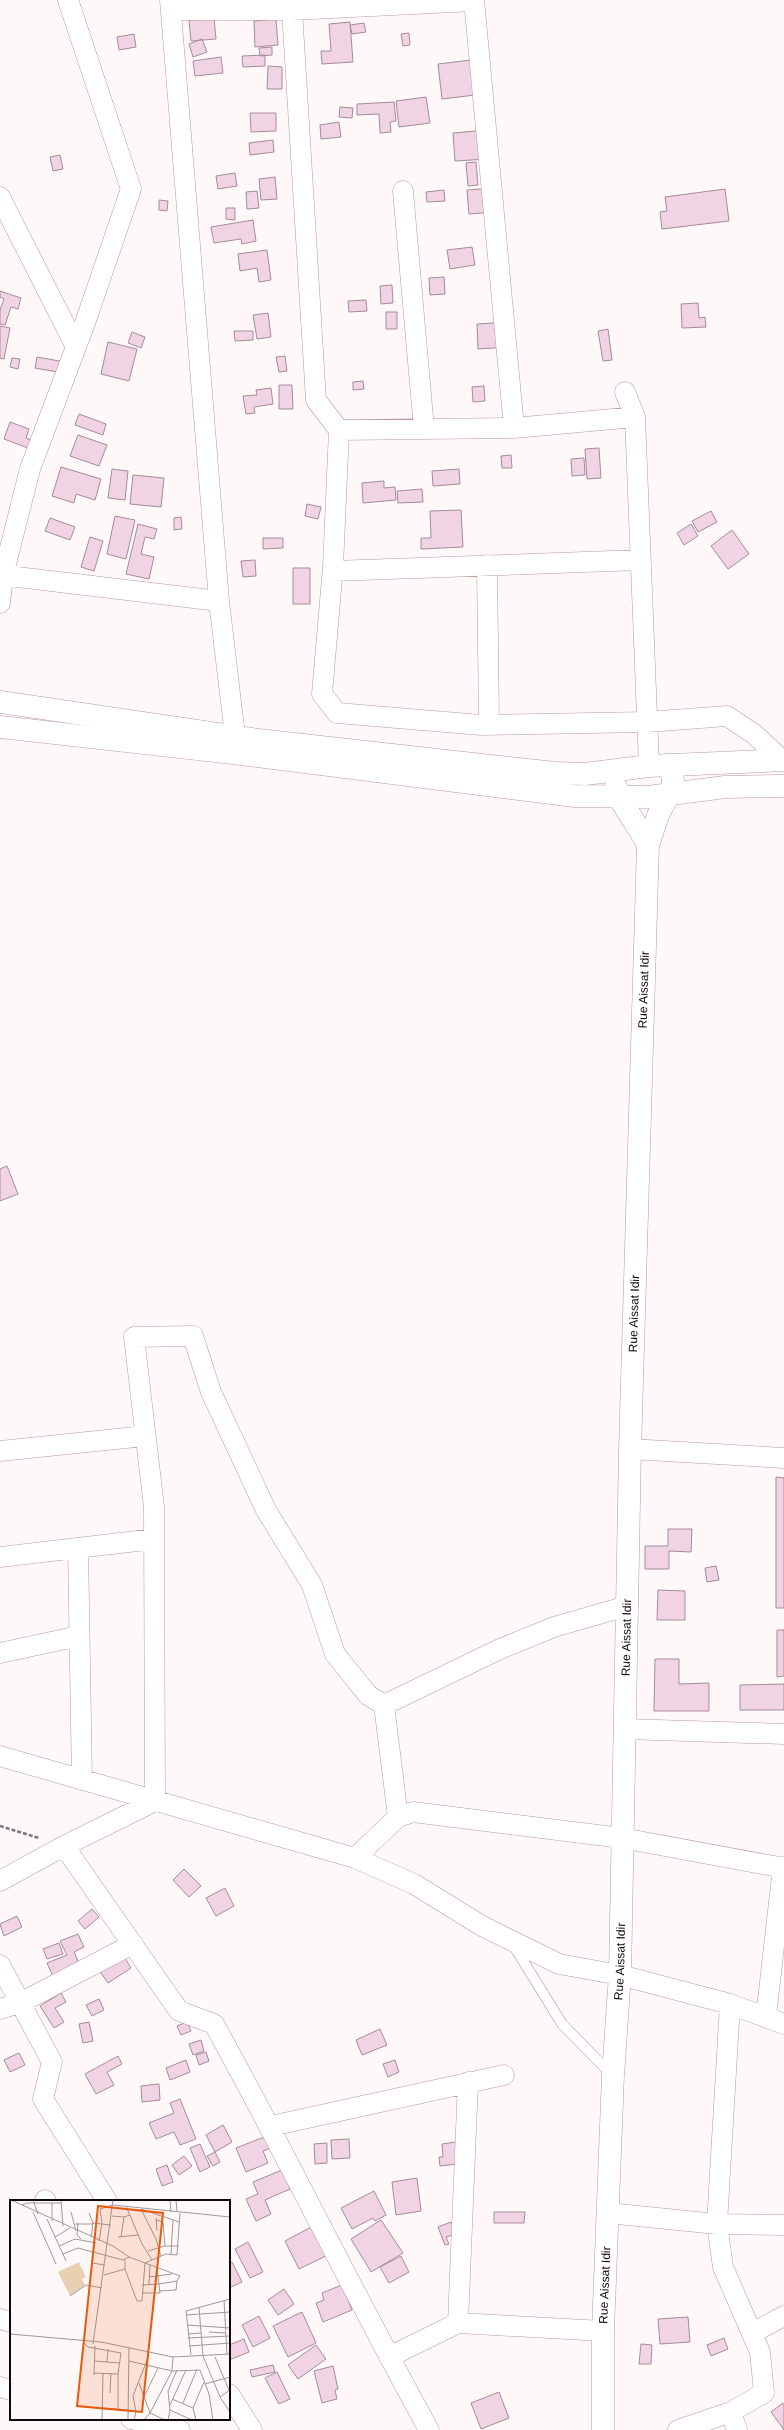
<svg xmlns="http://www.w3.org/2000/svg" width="784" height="2430" font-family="Arial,sans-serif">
  <rect width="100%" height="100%" fill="#fff8f9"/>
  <!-- building -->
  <path fill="#f1d4e3" stroke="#a58b99" d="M 214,18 L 216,39 L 191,41 L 189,20 Z
    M 276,19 L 278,45 L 255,47 L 254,21 Z
    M 350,22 L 353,62 L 322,64 L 321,51 L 331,51 L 329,24 Z
    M 364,23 L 366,32 L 352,34 L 350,25 Z
    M 409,33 L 410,45 L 403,46 L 401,34 Z
    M 134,34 L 136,47 L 119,50 L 117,37 Z
    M 202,39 L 207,52 L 193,57 L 189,44 Z
    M 272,47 L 272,55 L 260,56 L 259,48 Z
    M 265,55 L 265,66 L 243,67 L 242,56 Z
    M 221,57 L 223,73 L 195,76 L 193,61 Z
    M 471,60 L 475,95 L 442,99 L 438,64 Z
    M 268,66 L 282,67 L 282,89 L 267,89 Z
    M 426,97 L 430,123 L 399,127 L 396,101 Z
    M 394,102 L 396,121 L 390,122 L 391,132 L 380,133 L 379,114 L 357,115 L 357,104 Z
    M 340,107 L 353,108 L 352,118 L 339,117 Z
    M 250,113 L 276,113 L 276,131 L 251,132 Z
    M 339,122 L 341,137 L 321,139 L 320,125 Z
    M 487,130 L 489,159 L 455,161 L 453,133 Z
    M 273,140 L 274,152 L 250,155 L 249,143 Z
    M 60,155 L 63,169 L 53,171 L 50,157 Z
    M 476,162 L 478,185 L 468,186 L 466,163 Z
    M 235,173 L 237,186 L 218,189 L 216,176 Z
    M 275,177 L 277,199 L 261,200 L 259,179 Z
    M 493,188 L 495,212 L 469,214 L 467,190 Z
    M 725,189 L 729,221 L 662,229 L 660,212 L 667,211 L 665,197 Z
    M 444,190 L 445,201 L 427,202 L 426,192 Z
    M 257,191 L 259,208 L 247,209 L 246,192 Z
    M 159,200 L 168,201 L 167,211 L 159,210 Z
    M 226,208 L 235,208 L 235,220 L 226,219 Z
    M 253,220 L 256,241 L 242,244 L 241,239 L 214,243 L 211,227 Z
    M 472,247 L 475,265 L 450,269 L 447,250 Z
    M 267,250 L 271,280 L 259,282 L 257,268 L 240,271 L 238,254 Z
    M 444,277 L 445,294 L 430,295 L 429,278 Z
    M 392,285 L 393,303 L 381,304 L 380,286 Z
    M 0,291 L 21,298 L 18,309 L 11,307 L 5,325 L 0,324 L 0,310 L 4,299 L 0,297 Z
    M 366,300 L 367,311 L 349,312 L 348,301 Z
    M 698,303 L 699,318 L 705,317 L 706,327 L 682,328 L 681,304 Z
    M 386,312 L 397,312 L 397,329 L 386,329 Z
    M 268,313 L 271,337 L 257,339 L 253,315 Z
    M 509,322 L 510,347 L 478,349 L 477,324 Z
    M 0,326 L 10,328 L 4,359 L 0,358 Z
    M 608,329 L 612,360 L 603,361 L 598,331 Z
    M 234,331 L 253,331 L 253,340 L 235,341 Z
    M 132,332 L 145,337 L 141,348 L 128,343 Z
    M 108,342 L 137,349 L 129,381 L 101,374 Z
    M 285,356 L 287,371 L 279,372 L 276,357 Z
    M 37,357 L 65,362 L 63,373 L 35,368 Z
    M 12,358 L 20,359 L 18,369 L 10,367 Z
    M 363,381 L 364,389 L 353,390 L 353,382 Z
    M 279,385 L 292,385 L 293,409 L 279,409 Z
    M 484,386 L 485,401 L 473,402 L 472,387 Z
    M 271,388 L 273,404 L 254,407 L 255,413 L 246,414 L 243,396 L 257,395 L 256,390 Z
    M 79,414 L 106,424 L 103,435 L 75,425 Z
    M 10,422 L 29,429 L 26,438 L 39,443 L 36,451 L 4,439 Z
    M 78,435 L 107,445 L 99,466 L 70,456 Z
    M 599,448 L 601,478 L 587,479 L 585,449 Z
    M 511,455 L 512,468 L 502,468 L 501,456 Z
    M 584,458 L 585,475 L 572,476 L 571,459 Z
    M 61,467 L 101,479 L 95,500 L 76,494 L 74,503 L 52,496 Z
    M 112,469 L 128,471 L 125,500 L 108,498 Z
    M 459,469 L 460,484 L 433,486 L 432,471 Z
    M 133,475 L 164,478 L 161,507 L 130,504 Z
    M 384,481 L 384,488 L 395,487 L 396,500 L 363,503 L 362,483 Z
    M 422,489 L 423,502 L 398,503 L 397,491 Z
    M 307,504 L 321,507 L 318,519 L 305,516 Z
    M 461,510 L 463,547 L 421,549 L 421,538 L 431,538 L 430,511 Z
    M 711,511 L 717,522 L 698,532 L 692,521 Z
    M 115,516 L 135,520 L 126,559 L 107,554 Z
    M 181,517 L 182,529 L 174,530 L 174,518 Z
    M 50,518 L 75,527 L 70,540 L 45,531 Z
    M 138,524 L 157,529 L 154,539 L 145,537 L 141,554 L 154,557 L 149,579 L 126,574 Z
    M 691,524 L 698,536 L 684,545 L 677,533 Z
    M 732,530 L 749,554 L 728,569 L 711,546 Z
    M 90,537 L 103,541 L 94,571 L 81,567 Z
    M 263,538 L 283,538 L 283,548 L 263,549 Z
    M 255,560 L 256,576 L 243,577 L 241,561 Z
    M 293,568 L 310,568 L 310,604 L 293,604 Z
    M 7,1166 L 18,1194 L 0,1201 L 0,1169 Z
    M 776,1477 L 784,1478 L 784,1608 L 776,1608 Z
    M 668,1529 L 692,1529 L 691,1552 L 669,1551 L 669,1569 L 645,1569 L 645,1546 L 668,1546 Z
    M 716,1566 L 719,1580 L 707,1582 L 705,1568 Z
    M 658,1590 L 685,1591 L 685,1620 L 657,1620 Z
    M 777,1630 L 784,1630 L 784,1676 L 777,1677 Z
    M 655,1659 L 679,1659 L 679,1684 L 709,1683 L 709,1711 L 654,1711 Z
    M 784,1684 L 784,1710 L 740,1710 L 740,1685 Z
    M 184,1869 L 201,1886 L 189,1897 L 173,1880 Z
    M 225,1888 L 234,1906 L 216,1916 L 206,1898 Z
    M 92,1909 L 99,1917 L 85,1929 L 78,1921 Z
    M 17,1916 L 22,1927 L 4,1936 L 0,1924 Z
    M 78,1934 L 84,1947 L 74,1952 L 82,1971 L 56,1983 L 47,1963 L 67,1955 L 60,1941 Z
    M 59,1943 L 63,1954 L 47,1959 L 43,1949 Z
    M 123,1955 L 131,1968 L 108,1983 L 99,1970 Z
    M 61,1993 L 66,2002 L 55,2008 L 64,2022 L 54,2028 L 40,2006 Z
    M 99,1999 L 104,2010 L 92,2016 L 86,2005 Z
    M 89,2022 L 93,2041 L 83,2043 L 79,2024 Z
    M 187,2022 L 191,2031 L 181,2035 L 177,2026 Z
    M 380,2029 L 387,2045 L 362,2055 L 356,2040 Z
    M 201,2040 L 204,2051 L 193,2055 L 189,2044 Z
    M 206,2052 L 209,2061 L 199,2065 L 196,2055 Z
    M 19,2053 L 25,2065 L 10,2072 L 4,2060 Z
    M 118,2056 L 122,2064 L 107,2072 L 114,2085 L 96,2094 L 85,2074 Z
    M 186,2060 L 190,2072 L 170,2080 L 166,2068 Z
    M 395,2060 L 399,2072 L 388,2077 L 383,2064 Z
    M 159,2084 L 160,2100 L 142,2102 L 141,2086 Z
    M 180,2099 L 196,2139 L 180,2145 L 174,2132 L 156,2139 L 149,2123 L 174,2113 L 170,2103 Z
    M 223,2125 L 232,2142 L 215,2152 L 206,2135 Z
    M 267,2136 L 271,2148 L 263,2151 L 268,2163 L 246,2172 L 236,2148 Z
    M 349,2139 L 350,2158 L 332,2159 L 331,2140 Z
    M 456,2142 L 458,2164 L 440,2166 L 439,2157 L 443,2157 L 442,2144 Z
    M 327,2143 L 327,2163 L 315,2164 L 314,2144 Z
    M 200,2144 L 210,2167 L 200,2172 L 190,2148 Z
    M 215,2152 L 220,2162 L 213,2166 L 207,2156 Z
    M 184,2156 L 192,2166 L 179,2175 L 172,2165 Z
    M 167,2165 L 173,2182 L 162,2186 L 156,2169 Z
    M 282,2170 L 290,2189 L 265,2200 L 271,2214 L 256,2221 L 246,2199 L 258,2194 L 253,2182 Z
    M 417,2178 L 421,2211 L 396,2215 L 392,2182 Z
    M 374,2191 L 386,2215 L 375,2221 L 373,2218 L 352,2229 L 341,2208 Z
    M 494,2212 L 525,2212 L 524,2223 L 494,2223 Z
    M 381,2220 L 403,2253 L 371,2272 L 351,2239 Z
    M 451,2222 L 456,2234 L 446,2237 L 449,2244 L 445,2245 L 438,2227 Z
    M 317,2224 L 332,2253 L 299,2269 L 285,2241 Z
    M 248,2242 L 263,2272 L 250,2278 L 235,2249 Z
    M 401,2256 L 409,2272 L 389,2283 L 380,2267 Z
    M 232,2262 L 242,2282 L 229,2288 L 229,2263 Z
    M 342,2285 L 352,2310 L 323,2322 L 316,2303 L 324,2300 L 322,2293 Z
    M 284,2289 L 294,2304 L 278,2315 L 268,2300 Z
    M 302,2312 L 316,2343 L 288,2357 L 273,2326 Z
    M 259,2316 L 270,2338 L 253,2347 L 242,2325 Z
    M 688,2317 L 690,2342 L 660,2344 L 658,2319 Z
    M 724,2338 L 728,2349 L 711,2356 L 707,2345 Z
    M 244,2339 L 249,2352 L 229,2360 L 229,2345 Z
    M 641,2344 L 652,2345 L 651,2364 L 639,2364 Z
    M 316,2345 L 326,2359 L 298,2379 L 288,2365 Z
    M 273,2365 L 275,2372 L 252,2377 L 250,2370 Z
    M 333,2366 L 338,2389 L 335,2390 L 337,2399 L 322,2403 L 314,2371 Z
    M 277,2372 L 290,2399 L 279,2404 L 265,2378 Z
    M 499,2392 L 509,2418 L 481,2429 L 471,2403 Z
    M 783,2403 L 784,2405 L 784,2430 L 771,2412 Z"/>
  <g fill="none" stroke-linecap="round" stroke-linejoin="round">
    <!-- lane casing -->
    <g stroke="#b99a9c" stroke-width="11">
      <path id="lane" d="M 514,1946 L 562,2024 L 611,2074"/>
    </g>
    <!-- street casing -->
    <g stroke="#b99a9c" stroke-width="21">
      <path id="street" d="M 170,0 L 219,601 L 237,753
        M 474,0 L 514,428
        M 171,10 L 292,10 L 474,1
        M 292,10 L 316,400 L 339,430 L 333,567 L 322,694 L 337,713 L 481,725 L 647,722 L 727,716 L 754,734 L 782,760
        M 403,191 L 424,429
        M 0,197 L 76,347
        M 625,392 L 635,417 L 649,766
        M 339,430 L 514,428 L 635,417
        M 487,565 L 489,724
        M 333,571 L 640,560
        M 0,575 L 219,601
        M 0,603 L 3,576 L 30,469 L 85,323 L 131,189 L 68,0
        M 630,1449 L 784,1458
        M 0,1451 L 145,1436
        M 78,1548 L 82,1780
        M 0,1557 L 154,1539
        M 0,1653 L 79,1636
        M 624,1729 L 784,1734
        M 0,1756 L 355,1858 L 414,1884 L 482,1926 L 559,1964 L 620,1975 L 730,2004 L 784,2024
        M 398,1817 L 384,1705 L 500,1649 L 554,1627 L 627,1606
        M 64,1846 L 179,2011 L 214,2024 C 288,2158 355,2296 429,2430
        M 355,1858 L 398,1817 L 413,1812 L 622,1838 L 784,1868
        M 0,1881 L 64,1846 L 155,1801 L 154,1507 L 134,1337 L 193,1336 L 211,1392 L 266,1510 L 312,1585 L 335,1654 L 368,1695 L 384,1705
        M 0,1965 L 52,2062 L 43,2099 L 107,2201
        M 0,2009 L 20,2003 L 133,1944
        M 766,2017 L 783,1867
        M 271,2126 L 504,2075
        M 45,2200 L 46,2201
        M 608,2213 L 717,2224 L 784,2225
        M 0,2319 L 11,2322
        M 458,2323 L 468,2082
        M 752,2333 L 784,2316
        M 389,2357 L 458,2323 L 603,2331
        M 0,2387 L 11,2390
        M 229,2394 L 252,2430
        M 731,2412 L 737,2430
        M 131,2419 L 180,2430
        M 678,2430 L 731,2412 L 764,2393 L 760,2352 L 723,2267 L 717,2224 L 730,2004"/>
    </g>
    <!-- secondary casing -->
    <g stroke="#b99a9c" stroke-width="23">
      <g id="secondary">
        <path d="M 0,702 L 258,740 L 555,773 L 585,774 L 649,766 L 784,760"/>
        <path d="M 0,727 L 233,753 L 575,796 L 648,797 L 725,787 L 784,786"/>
        <path d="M 616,787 C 618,800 641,830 648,845"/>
        <path id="s1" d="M 603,2430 L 603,2331 L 613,2075 L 620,1975 L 630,1449 L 648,845 C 652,834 655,823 659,813 C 667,796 681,784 667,765"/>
      </g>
    </g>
    <!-- path -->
    <path stroke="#7e7576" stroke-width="2.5" stroke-dasharray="4 2" stroke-linecap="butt" d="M 0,1826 L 39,1838"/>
    <!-- lane -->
    <use href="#lane" stroke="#fff" stroke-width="10"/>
    <!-- street -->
    <use href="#street" stroke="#fff" stroke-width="20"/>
    <!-- secondary -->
    <use href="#secondary" stroke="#fff" stroke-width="22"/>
  </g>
  <g text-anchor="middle" stroke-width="3" stroke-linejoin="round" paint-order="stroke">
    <!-- street labels -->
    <g font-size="12" fill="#13090a" stroke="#fff">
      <text dy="4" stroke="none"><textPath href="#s1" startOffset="1441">Rue Aissat Idir</textPath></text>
      <text dy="4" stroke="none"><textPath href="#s1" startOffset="1117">Rue Aissat Idir</textPath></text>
      <text dy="4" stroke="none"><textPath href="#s1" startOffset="793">Rue Aissat Idir</textPath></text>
      <text dy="4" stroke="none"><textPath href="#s1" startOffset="469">Rue Aissat Idir</textPath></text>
      <text dy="4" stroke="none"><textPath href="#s1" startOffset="145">Rue Aissat Idir</textPath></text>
    </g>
  </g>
  <!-- overview -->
  <g transform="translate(10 2200)">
    <rect width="220" height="220" fill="#fff8f9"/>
    <path d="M 69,62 L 76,77 L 72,79 L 75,85 L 60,96 L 48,72 Z" fill="#ebcfb2"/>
    <path fill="none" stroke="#a19899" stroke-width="1" d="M 1,0 L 103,46 L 119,57 L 170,76 L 167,81 L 149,84M 23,0 L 28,14M 51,0 L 53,26M 160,0 L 161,12M 166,0 L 167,12M 42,3 L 42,21M 12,5 L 17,3 L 51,3M 116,6 L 132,44 L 142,60M 23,12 L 46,64M 61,12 L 66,31M 79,13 L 83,23 L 81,37M 102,16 L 114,17 L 120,15M 146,18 L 147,31M 37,19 L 56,61M 146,20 L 153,22 L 155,46M 68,23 L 67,35 L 71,39M 83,23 L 101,25M 65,24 L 83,24M 45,37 L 60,28M 108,37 L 128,35M 111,37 L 114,17M 89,41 L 92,23 L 90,9 L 103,5 L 220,17M 49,46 L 65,39 L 86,43M 138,51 L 155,46 L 169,46M 53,54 L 68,48 L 113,60 L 119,57M 161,54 L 163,20M 151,56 L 146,39 L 131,9 L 169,22M 82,63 L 95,65M 115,69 L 127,101 L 132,101 L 135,63 L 156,54 L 167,55 L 170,13M 94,75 L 115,69 L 115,60M 139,77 L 162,74M 139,84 L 140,65M 132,85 L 149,84M 149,91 L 166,90 L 167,81M 132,93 L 150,93 L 147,68M 60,96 L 76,85 L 92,88M 214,100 L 217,154M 189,107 L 193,156 L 210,197 L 220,212M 176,115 L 220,112M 177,125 L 220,128M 199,132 L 216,133M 0,134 L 91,142 L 163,157 L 220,154M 178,134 L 191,133M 178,138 L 220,136M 74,143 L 78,147 L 111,153 L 108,174 L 108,209M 83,144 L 103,0M 179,146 L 220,143M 181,155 L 176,111 L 220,99M 205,157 L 219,190M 84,161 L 109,163M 119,161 L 162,171 L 190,170 L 199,194 L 203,220M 97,162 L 98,149M 83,173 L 108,174M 84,175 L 85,146M 129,183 L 140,213 L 155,220M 195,184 L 220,177M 100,193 L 101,173M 134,197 L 148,168M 210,197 L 220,190M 162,199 L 183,208M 173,203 L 187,169M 160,205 L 176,170M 93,208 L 118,210M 160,210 L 158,191 L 167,170M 92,220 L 93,173M 118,220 L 119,148M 124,220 L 126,212 L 123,196 L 139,155M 134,220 L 140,213 L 162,171 L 163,157M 158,220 L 160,210 L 182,220M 186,220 L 183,208 L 194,182"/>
    <path fill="#e8590c" fill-opacity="0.15" stroke="#e8590c" stroke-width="2" d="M 88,6 L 153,13 L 132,212 L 67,206 Z"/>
    <rect width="220" height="220" fill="none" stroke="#13090a" stroke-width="2"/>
  </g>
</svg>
